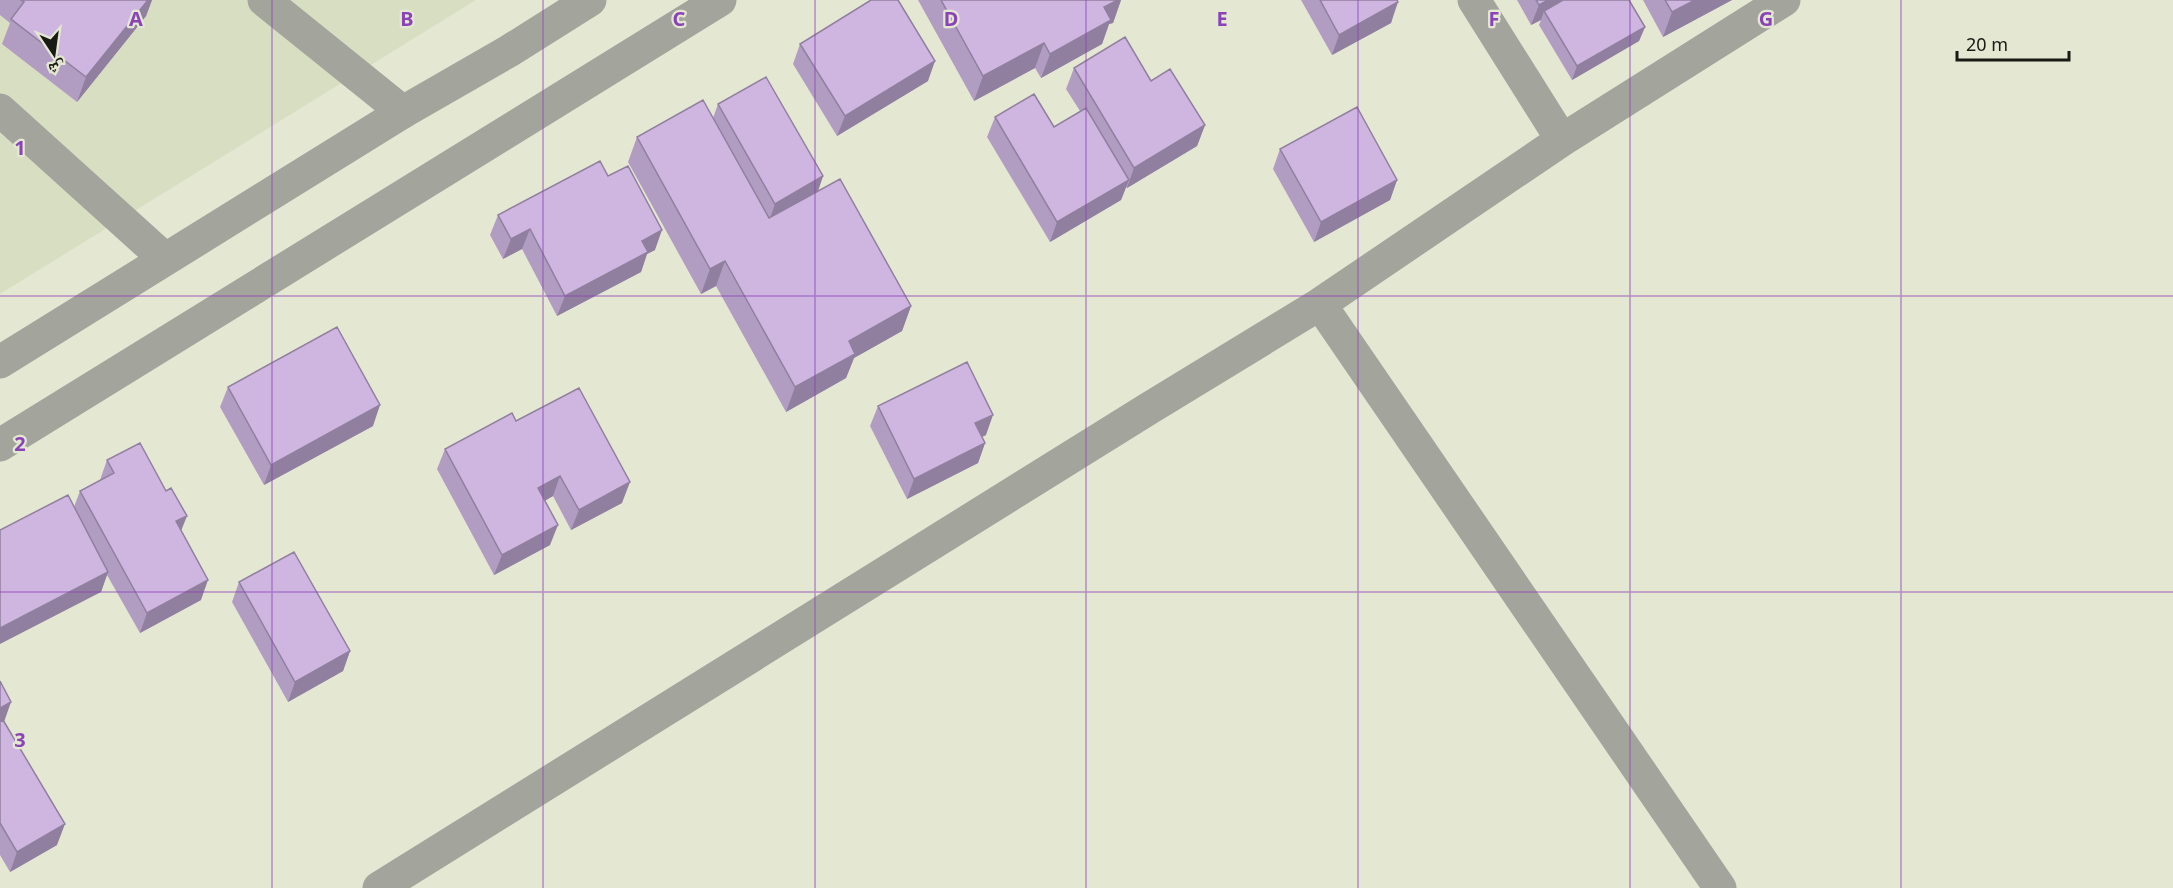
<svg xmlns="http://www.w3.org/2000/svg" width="2173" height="888" font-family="'Noto Sans','Noto Naskh Arabic',sans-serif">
  <rect width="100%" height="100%" fill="#e4e8d3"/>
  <!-- built -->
  <path fill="#d8dec2" d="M 0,0 L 476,0 L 0,294 Z"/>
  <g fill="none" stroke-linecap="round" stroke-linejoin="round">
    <!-- minor -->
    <path stroke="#a3a59c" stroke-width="33" d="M 264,0 L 403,112
      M 1474,0 L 1562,140
      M 0,110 L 165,259
      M 1320,304 L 1720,888
      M 379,888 L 1148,409 L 1320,304 L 1562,140 L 1784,0"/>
    <!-- tertiary -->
    <path stroke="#a3a59c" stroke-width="33" d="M 0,362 L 403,112 L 509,51 L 590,0
      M 0,445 L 720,0"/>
  </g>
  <!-- wall -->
  <path fill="#b19dc2" d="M 0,0 L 152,0 L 146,16 L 77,102 L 2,44 L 10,23 L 0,15 Z
    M 918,0 L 1121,0 L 1113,23 L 1109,24 L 1102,44 L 1041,78 L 1035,68 L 974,101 Z
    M 1301,0 L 1397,0 L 1391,23 L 1332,55 Z
    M 1517,0 L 1629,0 L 1645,27 L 1639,41 L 1572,80 L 1539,25 L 1541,20 L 1531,25 Z
    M 1643,0 L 1732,0 L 1663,37 Z
    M 800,44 L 928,81 L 837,136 L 793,64 Z
    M 1074,68 L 1151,81 L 1205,125 L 1197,146 L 1127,188 L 1126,187 L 1121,200 L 1050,242 L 987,137 L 995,117 L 1054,127 L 1080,111 L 1066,89 Z
    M 718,104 L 823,176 L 818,192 L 911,306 L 902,331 L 854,358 L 846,378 L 786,412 L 716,286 L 701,294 L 628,162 L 637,137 L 713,118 Z
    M 1280,149 L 1397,180 L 1390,200 L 1314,242 L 1273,169 Z
    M 608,176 L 655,250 L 647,254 L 641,272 L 557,316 L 522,249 L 503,259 L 490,235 L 498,215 Z
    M 228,387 L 373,426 L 264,485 L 220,407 Z
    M 878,406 L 986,435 L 982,437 L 985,443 L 978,463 L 907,499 L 870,426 Z
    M 516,421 L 622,503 L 571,530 L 553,496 L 545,501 L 550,545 L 494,575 L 437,469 L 445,449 Z
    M 107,460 L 201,600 L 140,633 L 107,575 L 101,592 L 74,507 L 80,491 L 100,480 Z
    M 239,582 L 350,651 L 343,671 L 288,702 L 232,602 Z
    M 0,681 L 4,721 L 57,845 L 10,872 L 0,855 Z"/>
  <!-- shaded-wall -->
  <path fill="#907f9e" d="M 148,0 L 152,0 L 146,16 L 77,102 L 86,77 Z
    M 1118,0 L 1121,0 L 1113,23 L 1109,24 L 1102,44 L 1041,78 L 1050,54 L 1104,7 Z
    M 1548,0 L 1577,0 L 1544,11 L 1541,20 L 1531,25 L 1539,5 Z
    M 1695,0 L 1732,0 L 1663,37 L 1672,12 Z
    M 1398,2 L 1391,23 L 1332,55 L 1339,35 Z
    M 1645,27 L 1639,41 L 1572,80 L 1577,66 Z
    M 1044,43 L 1035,68 L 974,101 L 983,76 Z
    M 935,61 L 928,81 L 837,136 L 845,116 Z
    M 1205,125 L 1197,146 L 1127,188 L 1134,168 Z
    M 823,176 L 816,196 L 768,224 L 775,204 Z
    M 1129,180 L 1121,200 L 1050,242 L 1057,222 Z
    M 1397,180 L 1390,200 L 1314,242 L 1321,222 Z
    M 530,229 L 522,249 L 503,259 L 511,239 Z
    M 662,230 L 655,250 L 647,254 L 641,272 L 557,316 L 565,296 L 642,241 Z
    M 725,261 L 716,286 L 701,294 L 710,269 Z
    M 911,306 L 902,331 L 854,358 L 846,378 L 786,412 L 795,387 L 849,341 Z
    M 380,405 L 373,426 L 264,485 L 271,465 Z
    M 993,415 L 986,435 L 968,443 L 975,423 Z
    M 985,443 L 978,463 L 907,499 L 914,479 Z
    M 560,476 L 553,496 L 531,508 L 538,488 Z
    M 630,482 L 622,503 L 571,530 L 579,510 Z
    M 187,516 L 179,536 L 176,521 Z
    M 558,525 L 550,545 L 494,575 L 502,555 Z
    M 108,572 L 101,592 L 0,644 L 0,628 Z
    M 208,580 L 201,600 L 140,633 L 147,613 Z
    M 350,651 L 343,671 L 288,702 L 295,682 Z
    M 11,702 L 4,722 L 0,724 L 0,708 Z
    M 65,824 L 57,845 L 10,872 L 17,852 Z"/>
  <!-- building -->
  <path fill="#ceb6e1" stroke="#907f9e" stroke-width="1.5" d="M 21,0 L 148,0 L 86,77 L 11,19 L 24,2 Z
    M 871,0 L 898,0 L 935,61 L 845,116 L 800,44 Z
    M 941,0 L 1118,0 L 1104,7 L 1111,20 L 1050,54 L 1044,43 L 983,76 Z
    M 1320,0 L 1397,0 L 1398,2 L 1339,35 Z
    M 1536,0 L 1548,0 L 1539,5 Z
    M 1563,0 L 1629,0 L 1645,27 L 1577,66 L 1544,11 Z
    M 1665,0 L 1695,0 L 1672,12 Z
    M 1125,37 L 1151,81 L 1170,69 L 1205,125 L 1134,168 L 1074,68 Z
    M 766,77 L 823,176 L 775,204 L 718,104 Z
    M 1034,94 L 1054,127 L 1086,108 L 1129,180 L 1057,222 L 995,117 Z
    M 703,100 L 769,218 L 840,179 L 911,306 L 849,341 L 855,354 L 795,387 L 725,261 L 710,269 L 637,137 Z
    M 1357,107 L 1397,180 L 1321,222 L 1280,149 Z
    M 600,161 L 608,176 L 628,166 L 662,230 L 642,241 L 648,252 L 565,296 L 530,229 L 511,239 L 498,215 Z
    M 337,327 L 380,405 L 271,465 L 228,387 Z
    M 967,362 L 993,415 L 975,423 L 985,443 L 914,479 L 878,406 Z
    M 579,388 L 630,482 L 579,510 L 560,476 L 538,488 L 558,525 L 502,555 L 445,449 L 512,413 L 516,421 Z
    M 140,443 L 166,491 L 171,488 L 187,516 L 176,521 L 208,580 L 147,613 L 80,491 L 114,473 L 107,460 Z
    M 68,495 L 108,572 L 0,628 L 0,530 Z
    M 294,552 L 350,651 L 295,682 L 239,582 Z
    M 0,681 L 11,702 L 0,708 Z
    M 3,720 L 65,824 L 17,852 L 0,823 L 0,722 Z"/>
  <!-- grid -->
  <path fill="none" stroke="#8a44b7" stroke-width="1.5" stroke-opacity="0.55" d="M 272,0 L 272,888M 543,0 L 543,888M 815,0 L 815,888M 1086,0 L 1086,888M 1358,0 L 1358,888M 1630,0 L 1630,888M 1901,0 L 1901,888M 0,296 L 2173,296M 0,592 L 2173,592"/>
  <g font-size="20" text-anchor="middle" font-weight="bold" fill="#8a44b7" stroke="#e4e8d3" stroke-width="4.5" stroke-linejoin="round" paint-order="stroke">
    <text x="136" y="26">A</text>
    <text x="407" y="26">B</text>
    <text x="679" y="26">C</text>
    <text x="951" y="26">D</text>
    <text x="1222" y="26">E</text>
    <text x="1494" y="26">F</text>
    <text x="1766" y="26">G</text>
    <text x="20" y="155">1</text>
    <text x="20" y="451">2</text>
    <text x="20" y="747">3</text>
  </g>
  <!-- north arrow -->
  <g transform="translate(54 54) rotate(167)" stroke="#e4e8d3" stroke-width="4.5" paint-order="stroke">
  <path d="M0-4.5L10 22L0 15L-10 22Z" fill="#191a13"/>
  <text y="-9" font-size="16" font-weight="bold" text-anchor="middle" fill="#191a13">ش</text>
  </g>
  <!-- scale -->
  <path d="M1957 51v9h112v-9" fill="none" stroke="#191a13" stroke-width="3"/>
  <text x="1966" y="51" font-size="18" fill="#191a13" stroke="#e4e8d3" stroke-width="4.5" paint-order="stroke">20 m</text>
</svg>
